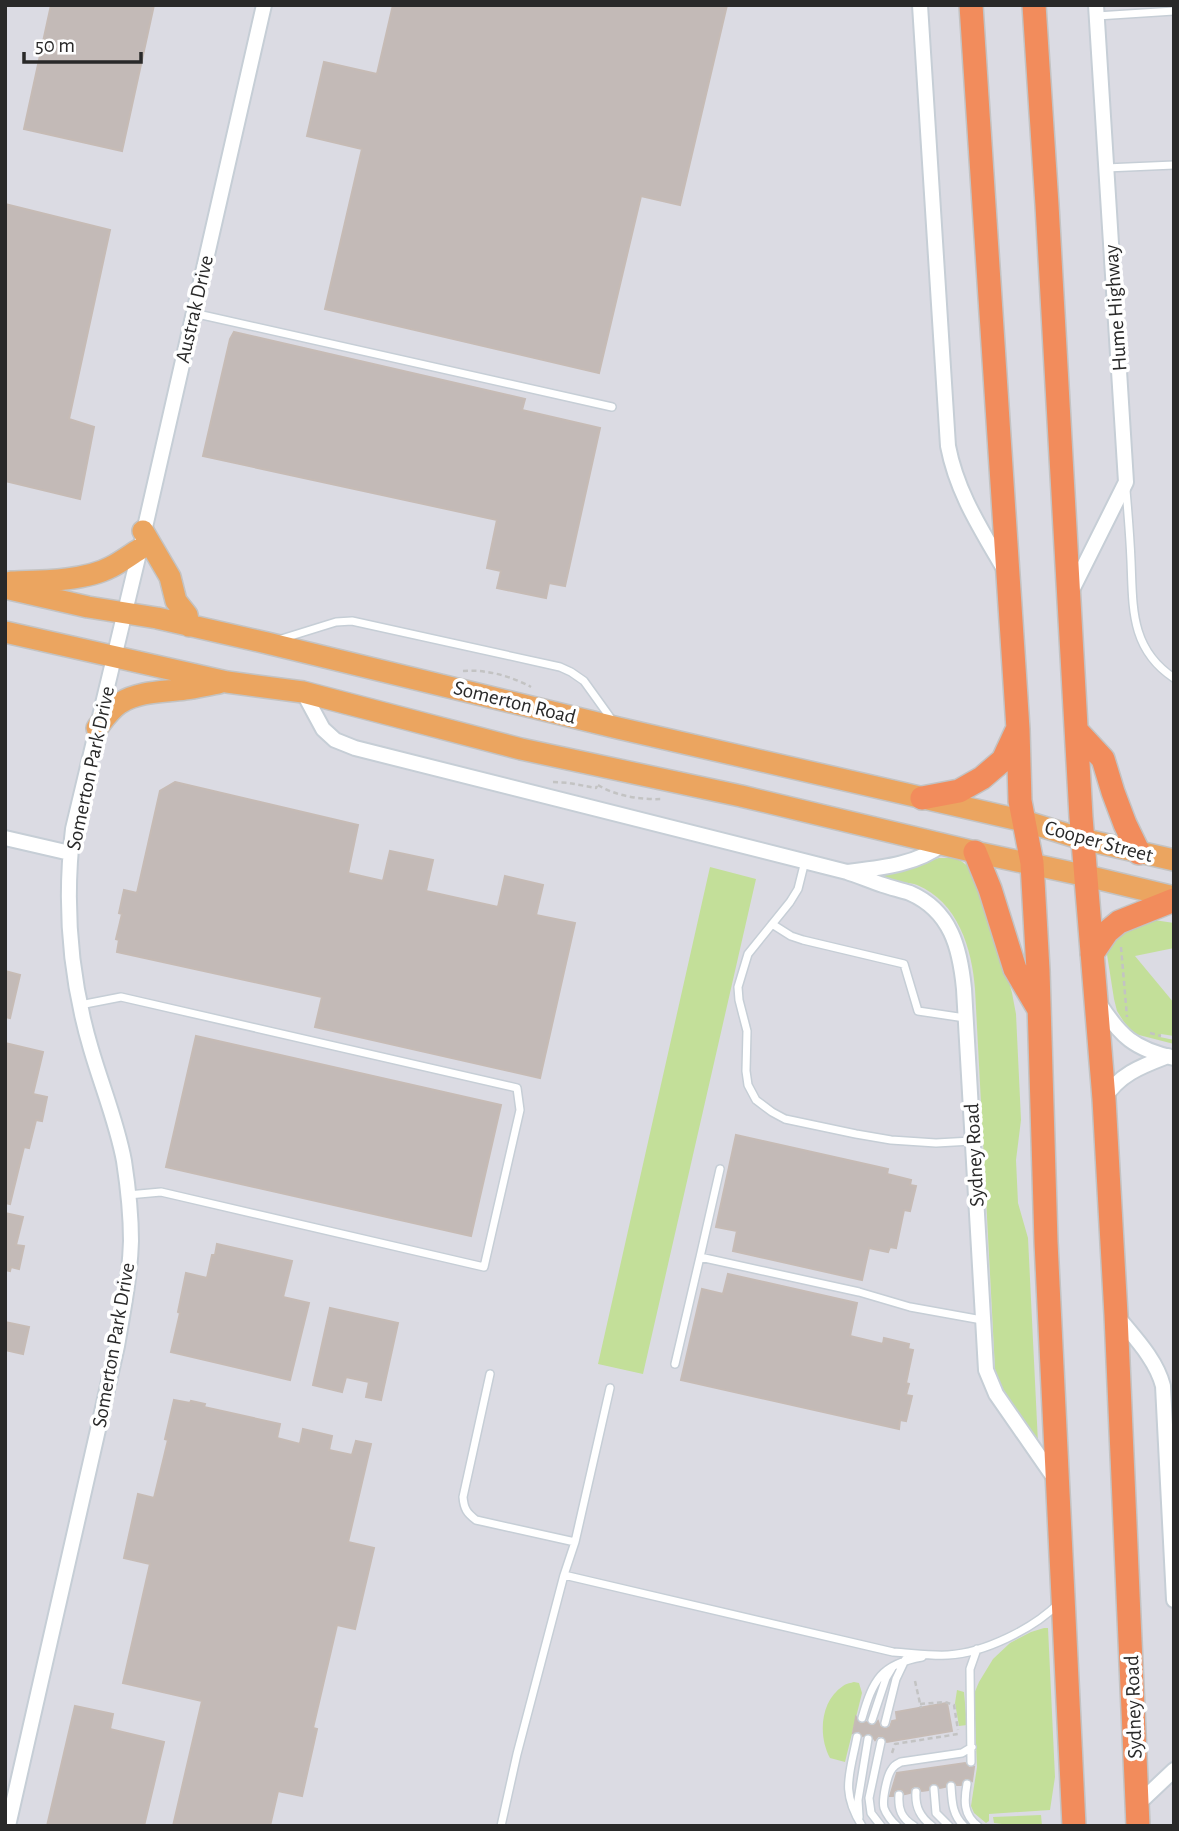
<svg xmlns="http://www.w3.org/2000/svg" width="1179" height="1831" font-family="'Alegreya Sans',sans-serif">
  <rect width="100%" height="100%" fill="#ebe0db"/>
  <!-- industrial -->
  <path fill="#dbdbe3" d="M 5,5 L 1174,5 L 1174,1826 L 5,1826 Z"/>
  <!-- green -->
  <path fill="#c3df99" d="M 939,858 L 953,858 L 961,861 L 969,867 L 990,911 L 1012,993 L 1016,1014 L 1021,1120 L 1016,1160 L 1018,1203 L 1028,1238 L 1038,1443 L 999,1388 L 995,1369 L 975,989 C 972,949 958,902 917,885 C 909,882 903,883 895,882 C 888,881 881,878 874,876 Z
    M 710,867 L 756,879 L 643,1374 L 598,1364 Z
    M 1154,920 L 1174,923 L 1174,948 L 1135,956 L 1174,1003 L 1174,1036 L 1161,1034 L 1160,1037 L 1174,1040 L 1174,1044 L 1135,1034 L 1124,1022 L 1117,1011 L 1114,999 L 1106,948 L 1108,937 Z
    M 1044,1628 L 1048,1628 L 1055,1777 L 1050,1810 L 989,1814 L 989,1821 L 986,1823 L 974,1813 L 971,1806 L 977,1767 L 974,1694 L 979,1682 L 993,1659 L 1010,1643 L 1031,1632 Z
    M 854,1682 L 859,1683 L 862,1693 L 845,1762 L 830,1758 C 818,1736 820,1701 843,1686 C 847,1683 851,1683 854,1682 Z
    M 957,1690 L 964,1692 L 967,1725 L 959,1726 L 955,1703 Z
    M 1041,1815 L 1042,1826 L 1019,1826 L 994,1823 L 993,1817 Z"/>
  <!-- building -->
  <path fill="#c3bab7" stroke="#c6bbb5" stroke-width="2" d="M 51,5 L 154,5 L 122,151 L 24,129 Z
    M 393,5 L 727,5 L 680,205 L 641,196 L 599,373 L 325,309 L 362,149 L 307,136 L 324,62 L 377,74 Z
    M 5,204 L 110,230 L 69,419 L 94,427 L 80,499 L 5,481 Z
    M 234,332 L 525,399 L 522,410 L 600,428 L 565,586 L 549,583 L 546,598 L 497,588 L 501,571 L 487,568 L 497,520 L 203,456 L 230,339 Z
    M 175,782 L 358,825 L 348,873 L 383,881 L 390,851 L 433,860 L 426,891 L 498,907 L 505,876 L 543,885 L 536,915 L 575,923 L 540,1078 L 315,1027 L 322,997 L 117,952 L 119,940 L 116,939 L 122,914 L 119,913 L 124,890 L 137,893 L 160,791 Z
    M 5,971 L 20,975 L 10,1018 L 5,1017 Z
    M 196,1036 L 501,1105 L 471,1236 L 166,1167 Z
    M 5,1043 L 43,1052 L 33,1094 L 47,1097 L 42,1121 L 36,1120 L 29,1148 L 24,1147 L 10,1204 L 5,1203 Z
    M 736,1135 L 888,1169 L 887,1174 L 911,1180 L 910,1185 L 916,1186 L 910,1211 L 904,1210 L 896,1248 L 890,1247 L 888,1252 L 869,1248 L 862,1280 L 733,1251 L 737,1231 L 716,1227 Z
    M 5,1213 L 23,1217 L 16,1245 L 24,1246 L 19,1269 L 11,1267 L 10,1271 L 5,1270 Z
    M 217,1244 L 292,1261 L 283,1297 L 309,1303 L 290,1380 L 171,1352 L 180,1313 L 178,1312 L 186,1273 L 207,1278 L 212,1255 L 215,1255 Z
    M 728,1274 L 857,1303 L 850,1336 L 883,1344 L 884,1338 L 909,1344 L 908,1349 L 913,1350 L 906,1383 L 909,1384 L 906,1395 L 912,1396 L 906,1421 L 900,1420 L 899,1429 L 681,1380 L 702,1289 L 723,1294 Z
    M 330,1308 L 398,1323 L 381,1400 L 366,1397 L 369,1382 L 346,1377 L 342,1392 L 313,1385 Z
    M 5,1322 L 29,1327 L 23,1354 L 5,1350 Z
    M 174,1400 L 190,1403 L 191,1401 L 205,1404 L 204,1407 L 280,1424 L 277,1438 L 300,1444 L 303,1429 L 332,1436 L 329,1450 L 352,1455 L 356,1441 L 371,1444 L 348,1542 L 374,1548 L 355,1629 L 337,1625 L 313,1728 L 317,1729 L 302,1796 L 278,1791 L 270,1826 L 173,1826 L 202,1701 L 123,1683 L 150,1564 L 124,1558 L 138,1494 L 154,1498 L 168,1440 L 165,1439 Z
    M 947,1703 L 952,1731 L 887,1742 L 883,1736 L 878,1736 L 875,1740 L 870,1733 L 863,1736 L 859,1731 L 853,1733 L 856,1717 L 860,1724 L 866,1722 L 873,1726 L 878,1721 L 880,1727 L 886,1729 L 890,1727 L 892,1721 L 897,1720 L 896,1712 Z
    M 75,1706 L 113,1714 L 110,1729 L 164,1742 L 144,1826 L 47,1826 Z
    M 965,1763 L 969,1768 L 974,1767 L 972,1781 L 966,1778 L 962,1781 L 961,1785 L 957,1785 L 954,1781 L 950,1780 L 946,1783 L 945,1787 L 940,1788 L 937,1784 L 933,1783 L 929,1786 L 928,1790 L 922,1791 L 920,1787 L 915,1786 L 911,1788 L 910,1793 L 905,1794 L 903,1790 L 899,1789 L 894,1791 L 893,1796 L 890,1796 L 897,1773 Z"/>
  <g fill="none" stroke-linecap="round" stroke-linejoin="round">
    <!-- service casing -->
    <g stroke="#c6ced6" stroke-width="10">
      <path id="service" d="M 1097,16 L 1174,11
        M 1106,168 L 1174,165
        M 193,313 L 612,407
        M 1126,490 C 1128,513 1130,537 1131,561 C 1133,607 1130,649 1174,678
        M 278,640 L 336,622 L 352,621 L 560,667 L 571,672 L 584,681 L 612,720
        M 805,861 L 798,889 L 790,902 L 748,954 L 738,987 L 739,1000 L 747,1031 L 746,1071 L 748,1085 L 756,1100 L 772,1112 L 785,1119 L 856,1134 L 891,1140 L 936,1143 L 972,1141
        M 772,924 L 791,936 L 803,940 L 904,964 L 918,1011 L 965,1018
        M 80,1005 L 121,997 L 517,1088 L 520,1110 L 484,1267 L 161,1192 L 128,1195
        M 720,1169 L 700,1257 L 859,1292 L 910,1307 L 982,1320
        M 675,1364 L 700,1257
        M 490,1374 L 463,1497 C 464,1509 467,1513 476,1520 L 575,1542
        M 564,1575 L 893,1652 C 911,1653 930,1656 948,1655 C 984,1653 1033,1629 1059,1603
        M 862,1718 C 873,1680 881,1664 922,1657
        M 872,1720 L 886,1678 L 892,1668
        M 885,1723 L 896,1679 L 905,1660
        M 857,1737 C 850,1774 840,1791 862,1826
        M 881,1742 L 869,1798 L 871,1813 L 881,1826
        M 971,1762 L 970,1669 L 977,1649
        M 967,1784 C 964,1800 963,1815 978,1826
        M 951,1786 C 952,1801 952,1815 964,1826
        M 934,1789 L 936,1813 L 949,1826
        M 916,1792 C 915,1807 920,1817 932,1826
        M 899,1795 C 898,1809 901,1818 914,1826
        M 859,1817 L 858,1800 L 868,1739
        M 501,1826 L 517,1754 L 564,1575 L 575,1542 L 610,1388
        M 897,1826 C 892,1822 886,1814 884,1808 C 882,1800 887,1775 892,1769 C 894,1765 897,1764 901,1762 L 962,1753 L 972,1747"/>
    </g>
    <!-- minor casing -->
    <g stroke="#c6ced6" stroke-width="18">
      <path id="minor" d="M 920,5 L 948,446 C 957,493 981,529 1004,569
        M 1071,592 L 1126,482 L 1096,5
        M 303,692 L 323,729 L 335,740 L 355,748 L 847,872 C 880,868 916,865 943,844
        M 5,838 L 70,853
        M 847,872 C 859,876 871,881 883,885 C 892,888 901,890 910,893 C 951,911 960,948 964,989 L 986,1370 L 996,1394 L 1055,1479
        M 1099,1003 C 1120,1036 1134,1049 1174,1058
        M 1104,1099 C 1119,1074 1142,1066 1168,1056
        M 1117,1316 C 1134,1337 1156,1359 1163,1386 L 1174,1600
        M 1137,1805 L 1174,1770
        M 8,1826 L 117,1346 C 123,1311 130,1276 131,1241 C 131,1215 128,1187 124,1161 C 117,1123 102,1087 91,1049 C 70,978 64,903 73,829 L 140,549 L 264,5"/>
    </g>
    <!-- primary casing -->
    <g stroke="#c3c3c3" stroke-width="24">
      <path id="primary" d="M 143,531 L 170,577 L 176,601 L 187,615 L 189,626
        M 11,582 C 40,581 85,581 111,567 C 121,562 130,555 140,549
        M 5,588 L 88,607 L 157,618 L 267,643 L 618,728 L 1024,821 L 1082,839 L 1174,860
        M 5,632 L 227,682 L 303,692 L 521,749 L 741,796 L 975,852 L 1087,876 L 1174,897
        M 97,728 C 104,719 110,710 120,703 C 139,691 164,692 185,689 C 196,688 207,685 219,683"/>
    </g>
    <!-- trunk casing -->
    <g stroke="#c3c3c3" stroke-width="26">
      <path id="trunk" d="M 971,5 L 1018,729 L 1020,801 L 1032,863 L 1038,970 L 1046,1242 L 1074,1826
        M 1034,5 L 1047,205 L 1081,817 L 1104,1099 L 1116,1315 L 1138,1826
        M 1077,731 L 1103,759 L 1113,792 L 1125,824 L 1139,853
        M 922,798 L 959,791 L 982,778 L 1003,760 L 1016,732
        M 975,852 L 990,889 L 1015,969 L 1038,1008
        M 1092,954 L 1107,932 L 1119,922 L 1174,900"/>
    </g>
    <!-- path -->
    <path stroke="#c3c3c3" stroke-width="2.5" stroke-dasharray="5 3.5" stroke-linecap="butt" d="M 463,671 C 485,669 511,676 531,687
      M 553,782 L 569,783 L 596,788 L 597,786
      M 598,785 C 615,796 642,800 662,799
      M 1121,947 L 1127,1017
      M 1150,1033 L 1161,1036
      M 915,1681 L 921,1708
      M 920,1704 L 945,1702 L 954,1705 L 958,1730
      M 892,1753 L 895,1744 L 958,1734"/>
    <!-- service -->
    <use href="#service" stroke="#fff" stroke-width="7"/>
    <!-- minor -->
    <use href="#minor" stroke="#fff" stroke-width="14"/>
    <!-- primary -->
    <use href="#primary" stroke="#eba560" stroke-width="21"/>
    <!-- trunk -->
    <use href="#trunk" stroke="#f28c5c" stroke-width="23"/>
  </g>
  <g text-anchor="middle" stroke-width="7" stroke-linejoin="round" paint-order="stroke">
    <!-- street labels -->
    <g font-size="21" fill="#292929" stroke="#fff">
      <text transform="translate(1115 308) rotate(-94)" y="7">Hume Highway</text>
      <text transform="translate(194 309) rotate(-77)" y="7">Austrak Drive</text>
      <text transform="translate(515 702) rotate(14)" y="7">Somerton Road</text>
      <text transform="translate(90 768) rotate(-78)" y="7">Somerton Park Drive</text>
      <text transform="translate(1099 841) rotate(15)" y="7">Cooper Street</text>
      <text transform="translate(974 1155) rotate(-93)" y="7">Sydney Road</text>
      <text transform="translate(113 1345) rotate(-80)" y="7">Somerton Park Drive</text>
      <text transform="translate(1133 1707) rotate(-92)" y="7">Sydney Road</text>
    </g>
  </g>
  <!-- border -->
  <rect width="1179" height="1831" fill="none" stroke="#292929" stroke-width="14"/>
  <!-- scale -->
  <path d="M24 52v10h117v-10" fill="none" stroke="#292929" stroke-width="3.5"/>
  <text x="35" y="52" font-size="21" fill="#292929" stroke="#ffffff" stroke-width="5" paint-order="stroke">50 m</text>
</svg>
